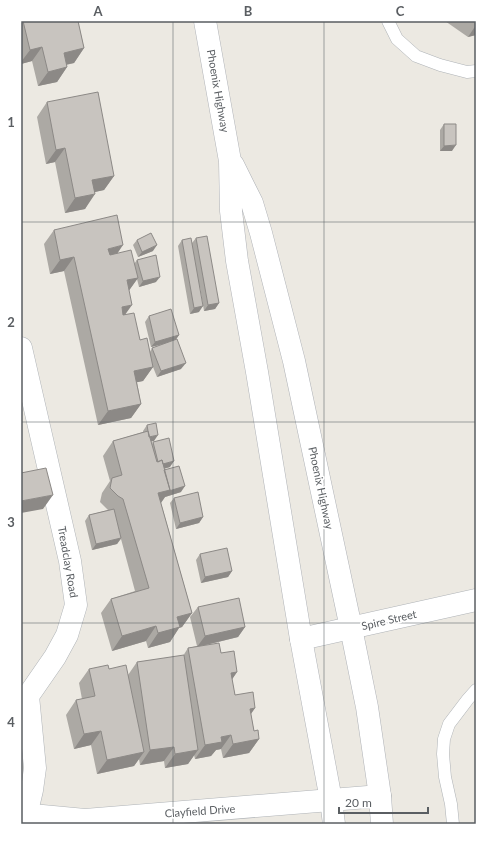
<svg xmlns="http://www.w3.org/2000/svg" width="497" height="845" font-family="Lato,sans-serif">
  <rect width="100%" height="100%" fill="#ece9e2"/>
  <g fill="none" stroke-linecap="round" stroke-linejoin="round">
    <!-- lane casing -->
    <g stroke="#afb3b7" stroke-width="13">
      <path id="lane" d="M 388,21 L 397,39 L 416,56 L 440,65 L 467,72 L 476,71
        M 453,824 L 451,804 L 445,777 L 443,754 L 444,739 L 449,724 L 468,699 L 476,690"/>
    </g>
    <!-- street casing -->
    <g stroke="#afb3b7" stroke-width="23">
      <path id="street" d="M 21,348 L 70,561 L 76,605 L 67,635 L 55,657 L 28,696 L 35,768 L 32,790 L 24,824
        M 301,639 L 476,600
        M 21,814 L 85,820 L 380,796"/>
    </g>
    <!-- secondary casing -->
    <g stroke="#afb2b7" stroke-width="23">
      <path id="secondary" d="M 205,21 L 230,161 L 231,211 L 237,261 L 257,372 L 301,639 L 331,800 L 334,824
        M 233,165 L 252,203 L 261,233 L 294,361 L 351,628 L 367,707 L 380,796 L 382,824"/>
    </g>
    <!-- lane -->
    <use href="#lane" stroke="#fff" stroke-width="12"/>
    <!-- street -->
    <use href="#street" stroke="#fff" stroke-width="22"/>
    <!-- secondary -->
    <use href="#secondary" stroke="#fff" stroke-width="22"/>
  </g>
  <!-- wall -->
  <path fill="#aca9a4" d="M 21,21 L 78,21 L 84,48 L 74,63 L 66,65 L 67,67 L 57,82 L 38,86 L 32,61 L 21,64 Z
    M 445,21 L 476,21 L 476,35 L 468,37 Z
    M 47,102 L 114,176 L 104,190 L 94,192 L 85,209 L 65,213 L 55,162 L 46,164 L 37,117 Z
    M 444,124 L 452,151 L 440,151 L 440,130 Z
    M 54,230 L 118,253 L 134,264 L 137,260 L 156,282 L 139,287 L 137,279 L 129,290 L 125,315 L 140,340 L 150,352 L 152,348 L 163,344 L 151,347 L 145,322 L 149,316 L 179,335 L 175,340 L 181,369 L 157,377 L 153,367 L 143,381 L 137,382 L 141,404 L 131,418 L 98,425 L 64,271 L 50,274 L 44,244 Z
    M 196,238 L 219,303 L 215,309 L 204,311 L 200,287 L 199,312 L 190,314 L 178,246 L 182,240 L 192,243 Z
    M 137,240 L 153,251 L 138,257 L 133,245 Z
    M 147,425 L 154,441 L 151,441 L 152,444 L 153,442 L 170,467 L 164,469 L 164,470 L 181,492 L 165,497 L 161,503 L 192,613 L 182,627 L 179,628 L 170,642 L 148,648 L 146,641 L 112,651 L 101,613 L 111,599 L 135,591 L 121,539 L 117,544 L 92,550 L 85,521 L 89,515 L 108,510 L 100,502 L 102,493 L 110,481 L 103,456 L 113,441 L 143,432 L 143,431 Z
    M 174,498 L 203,517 L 199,523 L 176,529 L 170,503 Z
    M 200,554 L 232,571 L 228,577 L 201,583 L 196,560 Z
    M 198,607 L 245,627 L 238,637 L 202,646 L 221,653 L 237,672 L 232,679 L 235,695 L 255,708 L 251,714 L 254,731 L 259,739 L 249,753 L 223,758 L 221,749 L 216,750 L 211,756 L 195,759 L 194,755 L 188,764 L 165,768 L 164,761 L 140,765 L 139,759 L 134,766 L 97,774 L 91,745 L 74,749 L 66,715 L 76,700 L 82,699 L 79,683 L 89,669 L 109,669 L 128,675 L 137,662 L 183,656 L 188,648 L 197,646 L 190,617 Z"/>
  <!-- shaded-wall -->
  <path fill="#8c8986" d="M 476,25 L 476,35 L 468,37 Z
    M 42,47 L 32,61 L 21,64 L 21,62 L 30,50 Z
    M 84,48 L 74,63 L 54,67 L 64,53 Z
    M 67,67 L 57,82 L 38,86 L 48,72 Z
    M 456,145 L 452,151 L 440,151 L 444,146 Z
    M 65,148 L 55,162 L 46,164 L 56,150 Z
    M 114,176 L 104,190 L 82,195 L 92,180 Z
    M 95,194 L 85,209 L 65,213 L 75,198 Z
    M 123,245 L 113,260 L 98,263 L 108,249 Z
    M 157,245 L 153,251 L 138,257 L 142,252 Z
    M 74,257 L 64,271 L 50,274 L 60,260 Z
    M 160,277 L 156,282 L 139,287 L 143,281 Z
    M 138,278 L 128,292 L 127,280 Z
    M 219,303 L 215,309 L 204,311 L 208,305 Z
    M 132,305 L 122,319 L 122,307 Z
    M 203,306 L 199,312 L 190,314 L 194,308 Z
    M 179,335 L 175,341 L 151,347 L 155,342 Z
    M 186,363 L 181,369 L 157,377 L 161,371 Z
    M 153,367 L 143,381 L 124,385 L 134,371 Z
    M 141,404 L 131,418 L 98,425 L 108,411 Z
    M 158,435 L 154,441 L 145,443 L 149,437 Z
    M 174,461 L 170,467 L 154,471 L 159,465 Z
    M 185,486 L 181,492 L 165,497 L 160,504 L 158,493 Z
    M 53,495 L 43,509 L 21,513 L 21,501 Z
    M 203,517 L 199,523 L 176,529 L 180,523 Z
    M 121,538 L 117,544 L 92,550 L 96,544 Z
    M 232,571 L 228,577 L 201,583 L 205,577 Z
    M 192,613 L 182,627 L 179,628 L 170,642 L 148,648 L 158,633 L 177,617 Z
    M 156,626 L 146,641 L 112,651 L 122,636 Z
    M 245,627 L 238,637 L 197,647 L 205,636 Z
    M 237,672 L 227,687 L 231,673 Z
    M 255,708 L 245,722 L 250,709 Z
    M 101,731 L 91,745 L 74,749 L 84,734 Z
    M 231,735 L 221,749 L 216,750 L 211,756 L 195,759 L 205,745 L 221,737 Z
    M 259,739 L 249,753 L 223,758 L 233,744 Z
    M 174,747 L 164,761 L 140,765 L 150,750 Z
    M 198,750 L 188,764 L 165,768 L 175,754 Z
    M 144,752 L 134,766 L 97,774 L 107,760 Z"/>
  <!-- building -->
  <path fill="#c8c4bf" stroke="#8c8986" d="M 23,21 L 78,21 L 84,48 L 64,53 L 67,67 L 48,72 L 42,47 L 30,50 Z
    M 98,92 L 114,176 L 92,180 L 95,194 L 75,198 L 65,148 L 56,150 L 47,102 Z
    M 444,124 L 456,124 L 456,145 L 444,146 Z
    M 117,215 L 123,245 L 108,249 L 110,255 L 131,250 L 138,278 L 127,280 L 132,305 L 122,307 L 123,315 L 134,313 L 140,340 L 147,338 L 153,367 L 134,371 L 141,404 L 108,411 L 74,257 L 60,260 L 54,230 Z
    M 151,233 L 157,245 L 142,252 L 137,240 Z
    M 207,236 L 219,303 L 208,305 L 196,238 Z
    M 191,238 L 203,306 L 194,308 L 182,240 Z
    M 156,255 L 160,277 L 143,281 L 137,260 Z
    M 171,309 L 179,335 L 155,342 L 149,316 Z
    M 177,339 L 186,363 L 161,371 L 152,348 Z
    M 156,423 L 158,435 L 149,437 L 147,425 Z
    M 148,431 L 157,462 L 162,460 L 170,490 L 158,493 L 192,613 L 177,617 L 180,627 L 158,633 L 156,626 L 122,636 L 111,599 L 149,588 L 123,499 L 118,496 L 110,488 L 112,478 L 122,475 L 113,441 Z
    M 169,438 L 174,461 L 163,464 L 162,460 L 158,462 L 153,442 Z
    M 179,466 L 185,486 L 169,491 L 170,490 L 164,470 Z
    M 46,468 L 53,495 L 21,501 L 21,473 Z
    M 198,492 L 203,517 L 180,523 L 174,498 Z
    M 114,509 L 121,538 L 96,544 L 89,515 Z
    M 227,548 L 232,571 L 205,577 L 200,554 Z
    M 239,598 L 245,627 L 205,636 L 198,607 Z
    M 219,643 L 221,653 L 234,651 L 237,672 L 231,673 L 235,695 L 253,692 L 255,708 L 250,709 L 254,731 L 258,730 L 259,739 L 233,744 L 231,735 L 221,737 L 222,742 L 205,745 L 188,648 Z
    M 184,655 L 198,750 L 175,754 L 174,747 L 150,750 L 137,662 Z
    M 108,665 L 109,669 L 126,665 L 144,752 L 107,760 L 101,731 L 84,734 L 76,700 L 95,696 L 89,669 Z"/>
  <!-- grid -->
  <path fill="none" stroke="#5a5e62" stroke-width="1" stroke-opacity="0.55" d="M 173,21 L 173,824M 324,21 L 324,824M 21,222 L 476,222M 21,422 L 476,422M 21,623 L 476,623"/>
  <g text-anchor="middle" stroke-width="3.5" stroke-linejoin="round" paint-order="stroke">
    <!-- street labels -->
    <g font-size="11" fill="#5a5e62" stroke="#fff">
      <text transform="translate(218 91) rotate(80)" y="4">Phoenix Highway</text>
      <text transform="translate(321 488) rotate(78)" y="4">Phoenix Highway</text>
      <text transform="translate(68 562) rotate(80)" y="4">Treadclay Road</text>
      <text transform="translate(389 620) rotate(-13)" y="4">Spire Street</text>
      <text transform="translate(200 811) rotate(-4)" y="4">Clayfield Drive</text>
    </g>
  </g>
  <!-- border -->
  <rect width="497" height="845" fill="none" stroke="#ffffff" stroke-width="44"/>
  <!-- scale -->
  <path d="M339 807v6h89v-6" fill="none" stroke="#5a5e62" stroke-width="2"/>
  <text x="345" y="807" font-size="12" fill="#5a5e62" stroke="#ffffff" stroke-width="3" paint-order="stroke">20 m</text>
  <rect x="22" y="22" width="453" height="801" fill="none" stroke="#5a5e62" stroke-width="1.5"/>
  <g font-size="13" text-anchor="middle" font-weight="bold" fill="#5a5e62">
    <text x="98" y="16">A</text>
    <text x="248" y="16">B</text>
    <text x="400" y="16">C</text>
    <text x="11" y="127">1</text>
    <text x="11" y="327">2</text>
    <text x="11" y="527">3</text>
    <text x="11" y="727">4</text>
  </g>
</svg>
